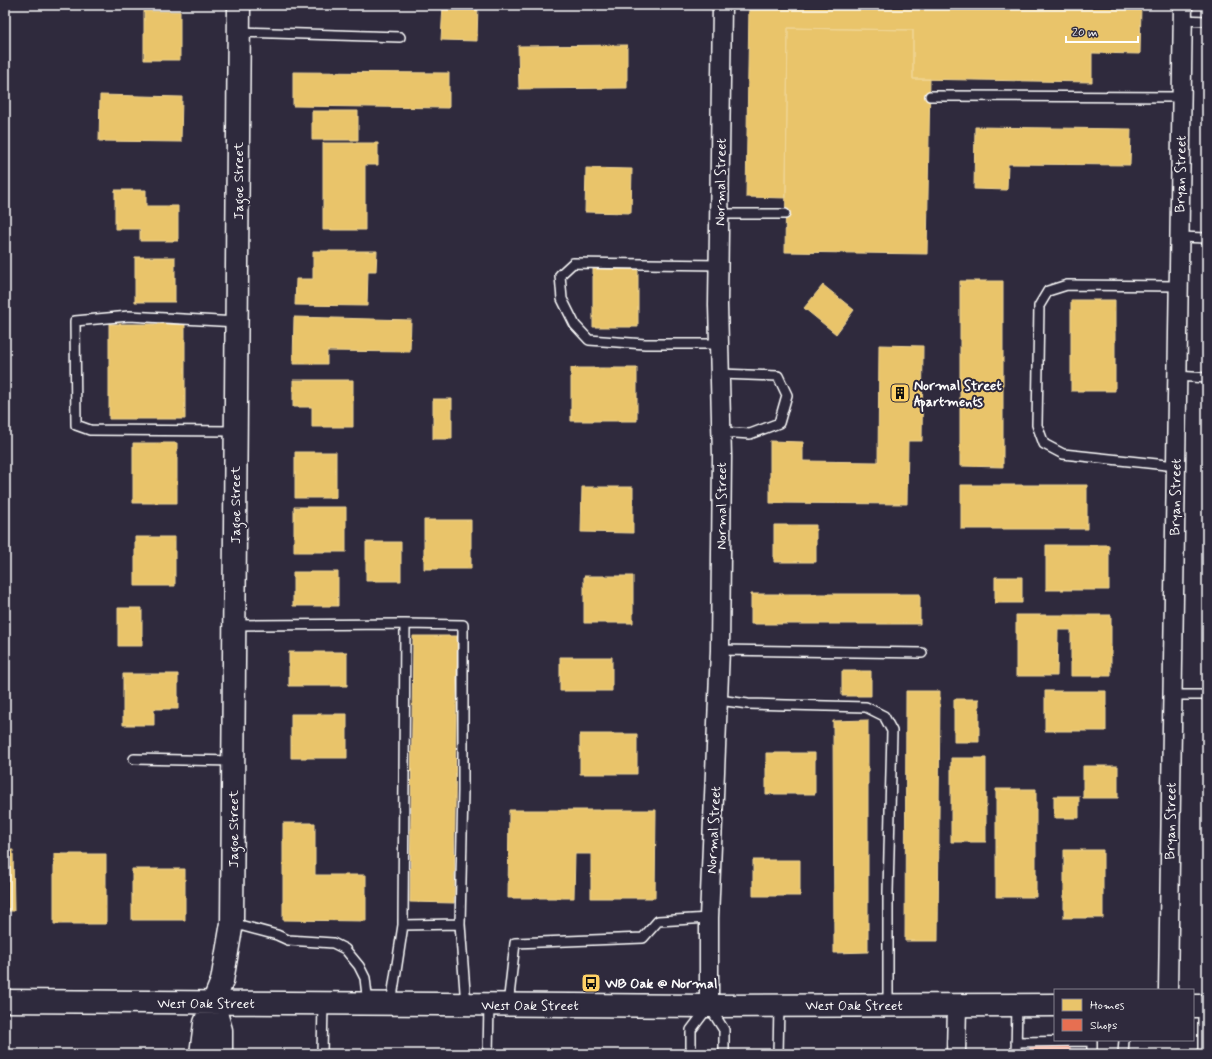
<svg xmlns="http://www.w3.org/2000/svg" width="1212" height="1059" font-family="Mynerve,sans-serif">
  <rect width="100%" height="100%" fill="#2f2a3d"/>
  <filter id="ink" filterUnits="userSpaceOnUse"><feTurbulence type="fractalNoise" baseFrequency=".025" numOctaves="2"/><feDisplacementMap in="SourceGraphic" scale="8" xChannelSelector="R" yChannelSelector="G"/><feConvolveMatrix kernelMatrix="1 2 1 2 8 2 1 2 1" color-interpolation-filters="sRGB"/></filter>
  <g filter="url(#ink)">
    <!-- homes -->
    <path fill="#e9c46a" stroke="#f0d697" d="M 443,5 L 478,5 L 477,41 L 441,40 Z
      M 749,5 L 1141,5 L 1140,54 L 1092,53 L 1092,82 L 913,79 L 913,30 L 788,28 L 786,198 L 746,197 Z
      M 144,11 L 180,11 L 180,60 L 144,60 Z
      M 788,28 L 913,30 L 913,79 L 930,79 L 927,254 L 785,252 Z
      M 627,45 L 627,88 L 519,89 L 518,46 Z
      M 293,72 L 449,73 L 449,108 L 293,106 Z
      M 100,95 L 182,97 L 181,142 L 99,141 Z
      M 312,111 L 358,111 L 358,140 L 312,140 Z
      M 975,127 L 1131,129 L 1130,165 L 1008,164 L 1007,190 L 974,189 Z
      M 323,143 L 378,143 L 378,165 L 365,165 L 365,230 L 323,230 Z
      M 586,168 L 632,169 L 631,213 L 585,212 Z
      M 115,190 L 146,190 L 146,206 L 178,206 L 178,241 L 140,241 L 140,229 L 115,229 Z
      M 313,251 L 377,251 L 376,271 L 368,271 L 367,306 L 295,305 L 296,279 L 313,279 Z
      M 135,257 L 175,257 L 175,302 L 135,302 Z
      M 593,268 L 638,268 L 638,327 L 593,327 Z
      M 960,281 L 1003,281 L 1003,467 L 960,466 Z
      M 823,285 L 854,310 L 836,334 L 804,308 Z
      M 1071,300 L 1115,300 L 1115,391 L 1071,391 Z
      M 294,317 L 411,320 L 410,352 L 327,351 L 327,364 L 293,364 Z
      M 109,324 L 185,324 L 185,419 L 109,419 Z
      M 879,345 L 923,346 L 922,441 L 908,441 L 907,504 L 770,503 L 770,441 L 803,442 L 803,461 L 878,462 Z
      M 571,368 L 637,368 L 637,421 L 571,421 Z
      M 293,380 L 353,380 L 353,427 L 312,427 L 312,407 L 293,407 Z
      M 433,399 L 452,399 L 452,439 L 433,439 Z
      M 133,443 L 177,443 L 177,503 L 133,503 Z
      M 295,452 L 336,452 L 336,498 L 295,498 Z
      M 961,485 L 1087,485 L 1087,529 L 961,529 Z
      M 582,487 L 633,487 L 633,533 L 581,532 Z
      M 294,507 L 346,507 L 346,552 L 294,552 Z
      M 424,520 L 471,520 L 471,569 L 424,569 Z
      M 774,525 L 816,525 L 816,562 L 774,562 Z
      M 135,537 L 175,537 L 175,586 L 135,586 Z
      M 366,542 L 401,542 L 401,581 L 366,581 Z
      M 1046,545 L 1109,545 L 1109,590 L 1046,590 Z
      M 293,572 L 338,572 L 338,606 L 293,606 Z
      M 584,576 L 633,576 L 633,623 L 584,623 Z
      M 995,577 L 1022,577 L 1022,603 L 995,603 Z
      M 751,594 L 920,594 L 920,624 L 751,624 Z
      M 118,608 L 142,608 L 142,646 L 118,646 Z
      M 1016,615 L 1111,615 L 1111,676 L 1071,676 L 1071,630 L 1058,630 L 1057,676 L 1016,676 Z
      M 413,636 L 457,636 L 454,903 L 410,902 Z
      M 289,652 L 347,652 L 347,686 L 289,686 Z
      M 560,657 L 612,657 L 612,691 L 560,691 Z
      M 842,671 L 871,671 L 871,696 L 842,696 Z
      M 123,674 L 178,674 L 178,709 L 154,709 L 154,725 L 123,725 Z
      M 906,691 L 940,691 L 938,941 L 905,941 Z
      M 1045,691 L 1106,691 L 1106,731 L 1045,731 Z
      M 954,699 L 979,699 L 979,742 L 954,742 Z
      M 291,714 L 347,714 L 347,758 L 291,758 Z
      M 868,720 L 868,952 L 834,953 L 833,721 Z
      M 580,734 L 637,734 L 637,774 L 580,774 Z
      M 766,753 L 815,753 L 815,794 L 766,794 Z
      M 951,758 L 986,758 L 986,842 L 951,842 Z
      M 1083,766 L 1118,766 L 1118,798 L 1083,798 Z
      M 996,789 L 1036,789 L 1036,897 L 996,897 Z
      M 1054,796 L 1079,796 L 1079,818 L 1054,818 Z
      M 509,810 L 656,810 L 655,898 L 591,898 L 591,854 L 575,854 L 574,898 L 508,898 Z
      M 283,823 L 315,823 L 315,875 L 366,875 L 366,921 L 283,920 Z
      M 5,850 L 13,850 L 14,911 L 5,911 Z
      M 1064,850 L 1103,850 L 1103,918 L 1064,918 Z
      M 54,854 L 106,854 L 106,924 L 54,924 Z
      M 753,860 L 800,860 L 800,896 L 753,896 Z
      M 132,869 L 185,869 L 185,920 L 132,920 Z"/>
    <!-- shops -->
    <path fill="#e76f51" stroke="#ee9a85" d="M 1030,1046 L 1070,1046 L 1070,1054 L 1030,1054 Z"/>
    <g fill="none" stroke-linecap="round" stroke-linejoin="round">
      <!-- lane casing -->
      <g stroke="#fff" stroke-width="12">
        <path id="lane" d="M 1182,20 L 1207,21
          M 239,32 L 400,37
          M 930,96 L 1181,97
          M 720,214 L 785,214
          M 1179,237 L 1207,238
          M 719,265 L 573,263 L 560,275 L 562,299 L 575,325 L 589,340 L 645,344 L 719,344
          M 720,374 L 778,376 L 787,395 L 779,423 L 750,434 L 721,432
          M 1177,376 L 1207,378
          M 236,431 L 90,430 L 76,425 L 75,321 L 129,316 L 237,322
          M 1176,466 L 1063,454 L 1044,444 L 1037,425 L 1039,306 L 1048,291 L 1067,285 L 1178,286
          M 234,625 L 405,624
          M 720,650 L 922,653
          M 1172,695 L 1207,695
          M 719,700 L 748,704 L 866,707 L 884,716 L 892,731 L 888,892 L 888,1005
          M 134,759 L 233,761
          M 232,923 L 277,935 L 288,940 L 333,943 L 345,949 L 359,966 L 365,978 L 368,1004
          M 403,925 L 460,924
          M 391,1004 L 403,925 L 405,624 L 463,625 L 463,791 L 460,924 L 466,1005
          M 508,1005 L 515,943 L 643,938 L 658,921 L 709,918
          M 1092,1040 L 1092,1054
          M 1016,1042 L 1092,1041
          M 322,1054 L 323,1004
          M 488,1054 L 489,1005
          M 691,1054 L 691,1030 L 709,1006 L 724,1030 L 724,1054
          M 778,1054 L 779,1006
          M 1016,1054 L 1017,1005
          M 1123,1054 L 1124,1040
          M 1203,1054 L 1203,1006"/>
      </g>
      <!-- street casing -->
      <g stroke="#fff" stroke-width="21">
        <path id="street" d="M 1168,990 L 1183,5
          M 709,1006 L 709,918 L 720,650 L 722,457 L 718,305 L 722,5
          M 956,1054 L 957,1005"/>
      </g>
      <!-- secondary casing -->
      <g stroke="#fff" stroke-width="25">
        <path id="secondary" d="M 5,1001 L 709,1006 L 1055,1005
          M 213,1003 L 221,1030 L 221,1054
          M 1193,1006 L 1207,1006
          M 201,1054 L 205,1023 L 222,981 L 232,923 L 239,5"/>
      </g>
      <!-- lane -->
      <use href="#lane" stroke="#2f2a3d" stroke-width="9"/>
      <!-- street -->
      <use href="#street" stroke="#2f2a3d" stroke-width="18"/>
      <!-- secondary -->
      <use href="#secondary" stroke="#2f2a3d" stroke-width="22"/>
    </g>
  </g>
  <!-- icons -->
  <defs>
    <g id="building-square" transform="scale(1)"><rect x="-9" y="-9" width="18" height="18" rx="4" fill="#ffd166" stroke="#2f2a3d"/><path d="M-4-6H4V6H1V3H-1V6H-4ZM-2.5-4.3h1.7v1.8h-1.7ZM.8-4.3h1.7v1.8H.8ZM-2.5-1h1.7V.8h-1.7ZM.8-1h1.7V.8H.8Z" fill="#111"/></g>
    <g id="bus-square" transform="scale(1)"><rect x="-9" y="-9" width="18" height="18" rx="4" fill="#ffd166" stroke="#2f2a3d"/><path d="M-5-6H5V4H4V6H2V4H-2V6H-4V4H-5ZM-3.5-4V0h7V-4ZM-3.5 1.2v1.5H-2V1.2ZM2 1.2v1.5H3.5V1.2Z" fill="#111"/></g>
  </defs>
  <g fill-rule="evenodd">
    <use href="#building-square" x="900" y="393"/>
    <use href="#bus-square" x="591" y="983"/>
  </g>
  <g text-anchor="middle" stroke-width="4" stroke-linejoin="round" paint-order="stroke">
    <!-- street labels -->
    <g font-size="14" fill="#fff" stroke="#2f2a3d">
      <text transform="translate(1180 174) rotate(-89)" y="5">Bryan Street</text>
      <text transform="translate(238 181) rotate(-90)" y="5">Jagoe Street</text>
      <text transform="translate(720 182) rotate(-89)" y="5">Normal Street</text>
      <text transform="translate(1175 497) rotate(-89)" y="5">Bryan Street</text>
      <text transform="translate(235 505) rotate(-90)" y="5">Jagoe Street</text>
      <text transform="translate(721 506) rotate(-90)" y="5">Normal Street</text>
      <text transform="translate(1170 821) rotate(-89)" y="5">Bryan Street</text>
      <text transform="translate(233 829) rotate(-90)" y="5">Jagoe Street</text>
      <text transform="translate(713 830) rotate(-87)" y="5">Normal Street</text>
      <text x="206" y="1008">West Oak Street</text>
      <text x="530" y="1010">West Oak Street</text>
      <text x="854" y="1010">West Oak Street</text>
    </g>
    <!-- poi labels -->
    <g font-size="14" font-weight="bold" fill="#fff" stroke="#2f2a3d" text-anchor="start">
      <text x="914" y="390">Normal Street<tspan x="914" dy="16">Apartments</tspan></text>
      <text x="605" y="988">WB Oak @ Normal</text>
    </g>
  </g>
  <!-- margin -->
  <rect width="1212" height="1059" fill="none" stroke="#2f2a3d" stroke-width="20"/>
  <rect x="10" y="10" width="1192" height="1039" fill="none" stroke="#fff" stroke-width="1.5" filter="url(#ink)"/>
  <!-- legend -->
  <rect x="1054" y="989" width="140" height="52" fill="#2f2a3d" stroke="#827f8b"/>
  <rect x="1062" y="999" width="20" height="12" fill="#e9c46a" stroke="#827f8b"/>
  <text x="1090" y="1009" font-size="12" fill="#ffffff">Homes</text>
  <rect x="1062" y="1019" width="20" height="12" fill="#e76f51" stroke="#827f8b"/>
  <text x="1090" y="1029" font-size="12" fill="#ffffff">Shops</text>
  <!-- scale -->
  <path d="M1066 36v6h72v-6" fill="none" stroke="#ffffff" stroke-width="2"/>
  <text x="1072" y="36" font-size="12" fill="#ffffff" stroke="#2f2a3d" stroke-width="3" paint-order="stroke">20 m</text>
</svg>
